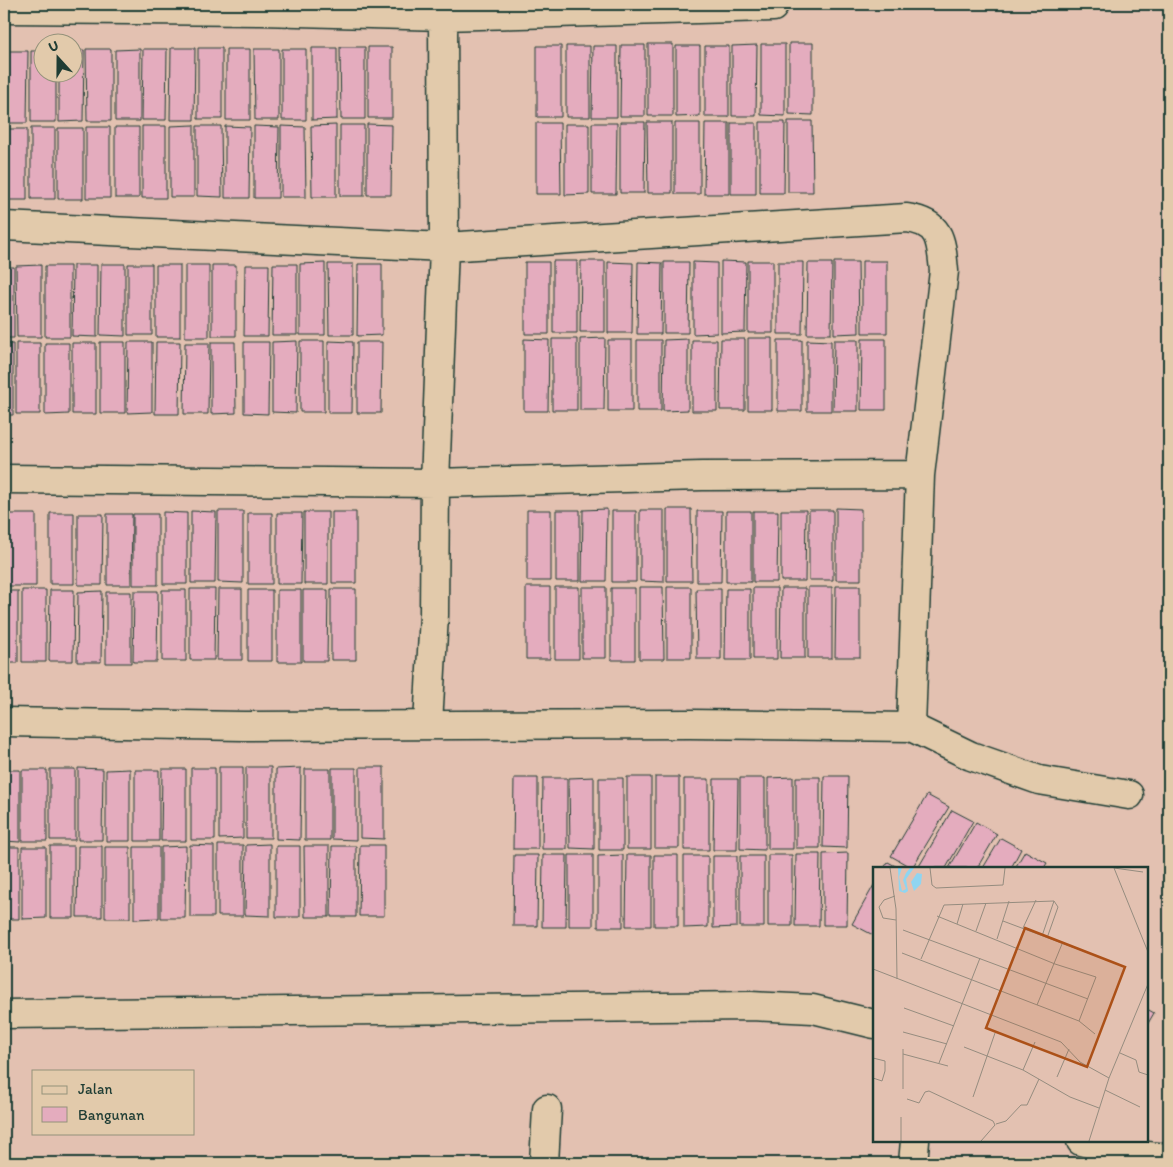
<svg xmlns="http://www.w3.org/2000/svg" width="1173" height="1167" font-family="Itim,sans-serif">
  <rect width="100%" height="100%" fill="#e3c1b1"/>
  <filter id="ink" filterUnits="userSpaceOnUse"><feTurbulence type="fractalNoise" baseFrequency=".02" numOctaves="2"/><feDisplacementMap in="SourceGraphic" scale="10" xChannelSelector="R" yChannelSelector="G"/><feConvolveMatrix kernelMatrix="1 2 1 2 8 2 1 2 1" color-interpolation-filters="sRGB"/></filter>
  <g filter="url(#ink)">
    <!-- building -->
    <path fill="#e4acbe" stroke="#1f3d34" d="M 789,43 L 813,43 L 813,115 L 789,114 Z
      M 648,44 L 673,44 L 673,116 L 648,116 Z
      M 761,44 L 785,44 L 785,116 L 761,115 Z
      M 621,45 L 645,45 L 645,116 L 620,116 Z
      M 757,45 L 756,116 L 732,116 L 732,46 Z
      M 537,46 L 561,46 L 561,117 L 537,117 Z
      M 566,46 L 590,46 L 590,117 L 566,117 Z
      M 593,46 L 617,46 L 617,117 L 592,117 Z
      M 676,46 L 700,46 L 700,116 L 676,117 Z
      M 705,46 L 729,46 L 729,117 L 705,117 Z
      M 340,47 L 365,47 L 365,119 L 341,119 Z
      M 368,47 L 392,47 L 392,118 L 368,118 Z
      M 171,48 L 195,48 L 194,120 L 170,120 Z
      M 198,48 L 222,48 L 222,119 L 198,119 Z
      M 312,48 L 337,48 L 337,119 L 312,120 Z
      M 86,49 L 111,49 L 111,121 L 87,121 Z
      M 140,49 L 140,121 L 115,121 L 115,50 Z
      M 143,49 L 167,49 L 166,120 L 142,120 Z
      M 226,49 L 250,49 L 250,120 L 226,120 Z
      M 254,49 L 279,49 L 279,120 L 255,120 Z
      M 282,49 L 306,49 L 306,120 L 282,120 Z
      M 84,50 L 83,121 L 59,122 L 59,72 L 72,72 L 72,51 Z
      M 4,51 L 28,51 L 27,123 L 4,123 Z
      M 31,51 L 42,51 L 42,72 L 56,72 L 56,122 L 31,122 Z
      M 788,121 L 812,121 L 813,192 L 788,192 Z
      M 620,122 L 645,122 L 644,193 L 620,193 Z
      M 647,122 L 672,122 L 672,193 L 648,193 Z
      M 760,122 L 785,122 L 784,193 L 760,193 Z
      M 536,123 L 560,123 L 561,194 L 536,194 Z
      M 592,123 L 617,123 L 616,194 L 592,194 Z
      M 675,123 L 700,123 L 700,194 L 675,194 Z
      M 705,123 L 729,123 L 729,194 L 704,194 Z
      M 731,123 L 756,123 L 756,194 L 731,194 Z
      M 367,124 L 392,125 L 391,195 L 367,195 Z
      M 565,124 L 589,124 L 589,194 L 565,195 Z
      M 194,125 L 194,197 L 170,197 L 170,126 Z
      M 336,125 L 336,197 L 312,197 L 311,126 Z
      M 340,125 L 364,125 L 364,196 L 340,196 Z
      M 142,126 L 166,126 L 166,198 L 142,198 Z
      M 197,126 L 221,126 L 222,197 L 197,196 Z
      M 225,126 L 250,127 L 249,198 L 225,198 Z
      M 254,126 L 279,127 L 278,198 L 254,198 Z
      M 281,126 L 305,127 L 306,197 L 281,197 Z
      M 86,127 L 110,127 L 110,198 L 86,198 Z
      M 115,127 L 139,127 L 139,198 L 115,198 Z
      M 31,128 L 55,128 L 55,199 L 31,199 Z
      M 58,128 L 83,128 L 83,199 L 58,199 Z
      M 4,129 L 27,129 L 27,200 L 4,200 Z
      M 553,261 L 577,261 L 577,333 L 553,333 Z
      M 581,261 L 605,261 L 605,332 L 580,332 Z
      M 721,261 L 746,262 L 745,332 L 721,333 Z
      M 748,261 L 773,261 L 773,333 L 748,333 Z
      M 862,261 L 887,261 L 887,333 L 862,333 Z
      M 525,262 L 549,262 L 549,334 L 525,334 Z
      M 608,262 L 633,263 L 632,333 L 608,333 Z
      M 638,262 L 662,263 L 661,334 L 637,334 Z
      M 664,262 L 689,262 L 688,333 L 664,333 Z
      M 693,262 L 717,263 L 717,333 L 693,334 Z
      M 778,262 L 803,262 L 802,334 L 778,334 Z
      M 834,262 L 858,262 L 859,333 L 834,334 Z
      M 325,263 L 325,335 L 300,335 L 300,264 Z
      M 808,263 L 832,263 L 831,334 L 807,334 Z
      M 101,264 L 125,264 L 125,336 L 100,335 Z
      M 128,264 L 152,264 L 152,335 L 128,335 Z
      M 273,264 L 297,264 L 297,335 L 272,335 Z
      M 328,264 L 353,264 L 353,335 L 329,335 Z
      M 358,264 L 382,264 L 382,335 L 357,336 Z
      M 41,265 L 41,337 L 17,337 L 16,266 Z
      M 73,265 L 97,265 L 97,337 L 72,336 Z
      M 156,265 L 180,265 L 180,337 L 156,337 Z
      M 185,265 L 209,265 L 209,337 L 185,337 Z
      M 212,265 L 236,265 L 236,336 L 212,336 Z
      M 245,265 L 269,265 L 268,336 L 244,336 Z
      M 45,266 L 70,266 L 70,337 L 45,337 Z
      M 4,267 L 14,267 L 14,338 L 4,338 Z
      M 605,338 L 604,410 L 580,410 L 580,339 Z
      M 748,338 L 772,338 L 772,410 L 748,410 Z
      M 524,339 L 549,340 L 548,411 L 524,411 Z
      M 552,339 L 577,339 L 577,410 L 552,410 Z
      M 688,339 L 688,410 L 663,411 L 664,340 Z
      M 721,339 L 745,339 L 745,410 L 720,410 Z
      M 862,339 L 886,339 L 886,410 L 861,410 Z
      M 608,340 L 632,340 L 632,411 L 608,411 Z
      M 637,340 L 661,340 L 661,411 L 637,411 Z
      M 692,340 L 717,340 L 717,411 L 692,411 Z
      M 778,340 L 802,340 L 802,411 L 778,411 Z
      M 807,340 L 831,341 L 831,411 L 807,411 Z
      M 834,340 L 858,340 L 858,411 L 833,411 Z
      M 297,341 L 296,413 L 272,412 L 272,342 Z
      M 300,341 L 324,341 L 324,412 L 300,412 Z
      M 328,341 L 353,342 L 352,413 L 328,413 Z
      M 100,342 L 125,342 L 125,413 L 100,413 Z
      M 128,342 L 152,342 L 152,412 L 127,413 Z
      M 156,342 L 180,342 L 179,414 L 155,414 Z
      M 211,342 L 235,342 L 236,413 L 211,414 Z
      M 244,342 L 269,342 L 268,414 L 244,413 Z
      M 357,342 L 382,342 L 381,413 L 357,413 Z
      M 16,343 L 40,343 L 40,414 L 16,414 Z
      M 45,343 L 69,343 L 69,414 L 45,415 Z
      M 72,343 L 96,343 L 96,414 L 72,414 Z
      M 185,343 L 209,343 L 208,414 L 184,414 Z
      M 4,344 L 13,344 L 13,415 L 4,415 Z
      M 836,508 L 861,509 L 861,580 L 836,580 Z
      M 607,509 L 606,581 L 582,581 L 583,510 Z
      M 667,509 L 691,509 L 692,581 L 667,581 Z
      M 527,510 L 551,510 L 551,581 L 527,581 Z
      M 556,510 L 580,510 L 580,581 L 556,581 Z
      M 640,510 L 664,510 L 664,582 L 640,581 Z
      M 781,510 L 806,510 L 805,581 L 781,581 Z
      M 809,510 L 833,510 L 833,580 L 809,580 Z
      M 191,511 L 216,512 L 215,583 L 191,583 Z
      M 218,511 L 243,511 L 243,583 L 218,582 Z
      M 612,511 L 636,511 L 636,582 L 612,582 Z
      M 697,511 L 722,511 L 721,582 L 697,582 Z
      M 726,511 L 751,511 L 751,582 L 726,582 Z
      M 753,511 L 778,511 L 777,582 L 753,582 Z
      M 163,512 L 187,513 L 187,584 L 163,584 Z
      M 304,512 L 328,512 L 328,584 L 304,584 Z
      M 332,512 L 356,512 L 356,583 L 332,583 Z
      M 50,513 L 74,513 L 74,584 L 50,584 Z
      M 248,513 L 272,513 L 272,584 L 248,584 Z
      M 277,513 L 302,513 L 301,584 L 277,584 Z
      M 4,514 L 36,514 L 36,586 L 4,586 Z
      M 78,514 L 103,514 L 102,585 L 78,585 Z
      M 107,514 L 132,514 L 131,585 L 107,585 Z
      M 133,514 L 158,514 L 158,585 L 133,585 Z
      M 836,586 L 860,586 L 860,657 L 835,657 Z
      M 526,587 L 550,587 L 550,659 L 526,659 Z
      M 555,587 L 579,587 L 579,659 L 555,659 Z
      M 582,587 L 606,587 L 606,658 L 582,658 Z
      M 639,587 L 663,587 L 664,659 L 639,659 Z
      M 667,587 L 691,587 L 691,658 L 667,658 Z
      M 808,587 L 832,587 L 832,658 L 808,658 Z
      M 611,588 L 635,588 L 635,660 L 611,660 Z
      M 753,588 L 777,588 L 777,659 L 753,659 Z
      M 781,588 L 805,588 L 805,658 L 780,658 Z
      M 190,589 L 215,589 L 214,660 L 190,660 Z
      M 218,589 L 242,589 L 242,660 L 217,660 Z
      M 331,589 L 356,589 L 356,660 L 331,660 Z
      M 696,589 L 721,589 L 721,659 L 697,659 Z
      M 726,589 L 750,589 L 750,660 L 725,660 Z
      M 22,590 L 46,590 L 46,662 L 22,662 Z
      M 50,590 L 74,590 L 73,661 L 49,661 Z
      M 162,590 L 186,590 L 186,661 L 162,661 Z
      M 248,590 L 272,590 L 272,661 L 248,661 Z
      M 277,590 L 301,590 L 301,662 L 277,662 Z
      M 303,590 L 328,590 L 327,661 L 303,661 Z
      M 4,591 L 18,591 L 18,663 L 4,663 Z
      M 102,591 L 101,662 L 77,662 L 78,592 Z
      M 134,591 L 158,591 L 157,662 L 133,662 Z
      M 106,592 L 131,592 L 131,663 L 106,663 Z
      M 219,767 L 243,767 L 243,838 L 219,839 Z
      M 246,767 L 271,767 L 271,838 L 246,838 Z
      M 360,767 L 384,767 L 384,839 L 360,838 Z
      M 78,768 L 103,769 L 102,840 L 78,840 Z
      M 191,768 L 215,768 L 215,840 L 191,840 Z
      M 301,768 L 300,840 L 276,839 L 276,769 Z
      M 332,768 L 356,768 L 356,840 L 332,839 Z
      M 50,769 L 75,769 L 75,840 L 50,840 Z
      M 130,769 L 130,841 L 106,841 L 106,770 Z
      M 162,769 L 186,769 L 186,841 L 161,841 Z
      M 305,769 L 330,769 L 330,840 L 305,840 Z
      M 4,770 L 20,770 L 20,842 L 4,841 Z
      M 22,770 L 47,770 L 47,841 L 22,841 Z
      M 135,770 L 159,770 L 159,841 L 135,841 Z
      M 824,776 L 848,776 L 847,848 L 823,847 Z
      M 594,777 L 594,849 L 570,848 L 569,778 Z
      M 627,777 L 651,777 L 651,849 L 627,849 Z
      M 655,777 L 679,777 L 679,848 L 655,848 Z
      M 793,777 L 793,849 L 768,849 L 768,778 Z
      M 796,777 L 820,777 L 820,848 L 796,848 Z
      M 514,778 L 538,778 L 538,849 L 513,849 Z
      M 543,778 L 567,778 L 567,849 L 542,849 Z
      M 599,778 L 623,778 L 623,850 L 599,850 Z
      M 740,778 L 765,778 L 765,850 L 740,849 Z
      M 684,779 L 709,779 L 709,850 L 684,850 Z
      M 714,779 L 738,779 L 737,850 L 713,850 Z
      M 927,795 L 949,807 L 912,868 L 891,856 Z
      M 952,810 L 973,821 L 946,868 L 918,868 Z
      M 976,822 L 997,834 L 977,868 L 949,868 Z
      M 1001,838 L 1021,849 L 1011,868 L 983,868 Z
      M 270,844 L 270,916 L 245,915 L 246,845 Z
      M 190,845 L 214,846 L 214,917 L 190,917 Z
      M 218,845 L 243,845 L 243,916 L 218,916 Z
      M 360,845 L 384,845 L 384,916 L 359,916 Z
      M 50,846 L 74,846 L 74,918 L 50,918 Z
      M 78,846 L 102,846 L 102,917 L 77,917 Z
      M 186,846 L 185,918 L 161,918 L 161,847 Z
      M 276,846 L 300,846 L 300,917 L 276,917 Z
      M 304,846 L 329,846 L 329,917 L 305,917 Z
      M 332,846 L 356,846 L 356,917 L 331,917 Z
      M 4,847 L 19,847 L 19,919 L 4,919 Z
      M 22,847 L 46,847 L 46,918 L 22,919 Z
      M 105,847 L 130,847 L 130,918 L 105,918 Z
      M 134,847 L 159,847 L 159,918 L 134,919 Z
      M 1025,851 L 1047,863 L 1044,868 L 1015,868 Z
      M 848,853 L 847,925 L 823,925 L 823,854 Z
      M 796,854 L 820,854 L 819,926 L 795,926 Z
      M 514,855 L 538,855 L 537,926 L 513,926 Z
      M 543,855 L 567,855 L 566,927 L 542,927 Z
      M 569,855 L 593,855 L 593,926 L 569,926 Z
      M 623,855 L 623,927 L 598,927 L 598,856 Z
      M 627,855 L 651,855 L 651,926 L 626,926 Z
      M 654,855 L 678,855 L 678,926 L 654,926 Z
      M 768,855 L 792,855 L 792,926 L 768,926 Z
      M 684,856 L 708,856 L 708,927 L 684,928 Z
      M 713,856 L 737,856 L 737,927 L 713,928 Z
      M 740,856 L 764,856 L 764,927 L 740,927 Z
      M 888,862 L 899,868 L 884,868 Z
      M 874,885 L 874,934 L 873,935 L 852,924 Z
      M 1147,1009 L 1154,1013 L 1147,1025 Z"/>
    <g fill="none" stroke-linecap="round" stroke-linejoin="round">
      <!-- minor casing -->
      <g stroke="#1f3d34" stroke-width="31">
        <path id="minor" d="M 4,9 L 261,11 L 443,16 L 773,7
          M 4,226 L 444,247 L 907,218 C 941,223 941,240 944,271 L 920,475 L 911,727
          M 4,479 L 435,483 L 702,476 L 920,475
          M 4,722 L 243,726 L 690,724 L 911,727 L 971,756 L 1039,780 L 1129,795
          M 428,724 L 434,615 L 435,483 L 444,247 L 443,16
          M 4,1014 L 751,1006 L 813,1009 L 874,1024
          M 1081,1141 L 1125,1154 L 1169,1158
          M 544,1163 L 547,1109
          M 913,1163 L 915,1141"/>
      </g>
      <!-- minor -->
      <use href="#minor" stroke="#e2caab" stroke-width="28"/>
    </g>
  </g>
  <!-- overview -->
  <g transform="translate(873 867)">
    <rect width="275" height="275" fill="#e3c1b1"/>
    <path d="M 25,1 L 29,1 L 26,10 L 29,24 L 33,22 L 30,13 L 33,6 L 37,1 L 41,1 L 33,12 L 35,24 L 32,26 L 26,24 ZM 44,6 L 49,7 L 48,17 L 41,24 L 38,15 Z" fill="#8fd5f1"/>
    <path fill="none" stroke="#958c7f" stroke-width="1" d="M 17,1 L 23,42 L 24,112M 57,1 L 59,18 L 63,21 L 130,18 L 132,1M 241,1 L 270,5M 241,1 L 275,85M 22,29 L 11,33 L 6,40 L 10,51 L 23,53M 64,49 L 182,97 L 223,110 L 206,154M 130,54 L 218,87M 84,57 L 90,37M 150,61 L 163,33M 30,63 L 215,132M 103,64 L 113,36M 169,69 L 181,34M 174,71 L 185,40 L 181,34M 124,72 L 136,34M 29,86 L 206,154 L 222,167M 48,92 L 71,38 L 181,34M 0,102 L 188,175 L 207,195 L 236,211M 164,138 L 189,77M 31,141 L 81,159M 30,165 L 74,177M 91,180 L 150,203 L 197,230 L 226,241M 30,182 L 30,222M 247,186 L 263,193 L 266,205 L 275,208M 30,187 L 75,199M 0,191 L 12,194 L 12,204 L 9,214 L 0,211M 66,196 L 107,91M 150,203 L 162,175M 184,210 L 196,182M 232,223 L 267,240M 100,230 L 122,166M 34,232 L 46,236 L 52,225 L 56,224 L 120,254 L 122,258 L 108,274M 123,257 L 133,254 L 148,238 L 154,238 L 166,212M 28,274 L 28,250M 216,274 L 236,211 L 275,117"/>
    <path fill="#ac5118" fill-opacity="0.15" stroke="#ac5118" stroke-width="2.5" d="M 152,61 L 252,100 L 214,200 L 113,161 Z"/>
    <rect width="275" height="275" fill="none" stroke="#1f3d34" stroke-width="2.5"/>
  </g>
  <!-- margin -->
  <rect width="1173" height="1167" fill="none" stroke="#e2caab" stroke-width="20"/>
  <rect x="10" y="10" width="1153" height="1147" fill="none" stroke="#1f3d34" stroke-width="2" filter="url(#ink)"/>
  <!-- legend -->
  <rect x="32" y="1070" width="162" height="65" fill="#e2caab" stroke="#94927b"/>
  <rect x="42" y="1086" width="25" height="8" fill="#e2caab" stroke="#94927b"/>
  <text x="78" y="1094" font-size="15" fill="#1f3d34">Jalan</text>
  <rect x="42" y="1107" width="25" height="15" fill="#e4acbe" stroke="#94927b"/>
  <text x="78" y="1120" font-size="15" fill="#1f3d34">Bangunan</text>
  <!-- north arrow -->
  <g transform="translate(58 58) rotate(339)"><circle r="24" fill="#e2caab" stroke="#94927b"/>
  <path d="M0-4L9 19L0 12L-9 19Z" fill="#1f3d34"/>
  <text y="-8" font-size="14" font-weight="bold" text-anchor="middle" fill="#1f3d34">U</text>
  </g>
</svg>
